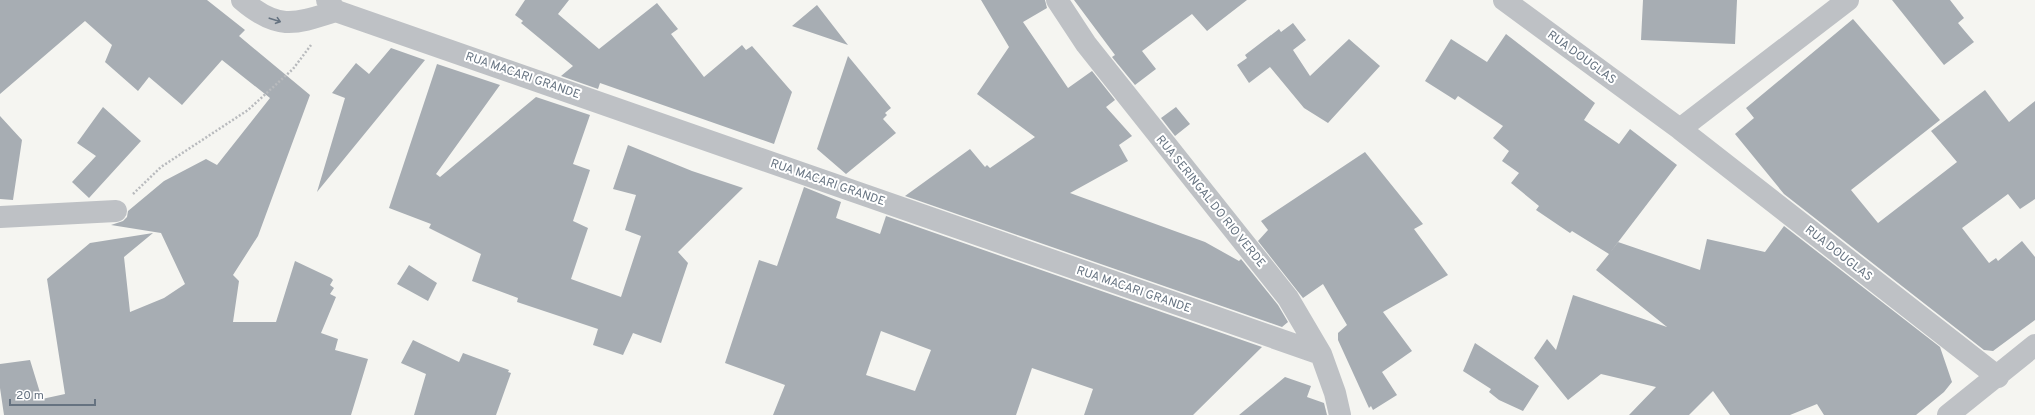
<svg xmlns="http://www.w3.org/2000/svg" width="2035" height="415" font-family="Overpass,sans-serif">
  <rect width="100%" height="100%" fill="#f5f5f1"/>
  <!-- building -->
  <path fill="#a7adb3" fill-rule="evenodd" d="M 0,0 L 207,0 L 245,30 L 239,36 L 310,95 L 258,236 L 233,275 L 239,281 L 233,322 L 276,322 L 295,261 L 331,278 L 333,280 L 330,285 L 334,288 L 330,294 L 336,297 L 321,333 L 338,339 L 335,350 L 368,359 L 351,415 L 4,415 L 0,388 L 0,364 L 30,360 L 42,399 L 65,394 L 47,279 L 90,243 L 153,233 L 124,257 L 130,312 L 164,298 L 185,284 L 161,233 L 111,225 L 123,221 L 127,217 L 128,211 L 164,181 L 206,159 L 217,165 L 270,98 L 222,60 L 182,105 L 149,77 L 138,91 L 105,62 L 112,45 L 85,21 L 0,94 Z
    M 525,0 L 569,0 L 558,14 L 599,49 L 657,3 L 678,29 L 671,34 L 704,77 L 742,45 L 746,50 L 752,46 L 792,92 L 774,144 L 600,83 L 598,89 L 561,76 L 573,66 L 521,23 L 523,21 L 515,15 Z
    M 981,0 L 1045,0 L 1047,8 L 1023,22 L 1068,88 L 1092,71 L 1115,100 L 1106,107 L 1132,136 L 1119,145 L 1128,161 L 1070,193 L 1205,242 L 1239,261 L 1241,259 L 1278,305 L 1288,322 L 1282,327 L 905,196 L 970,149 L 985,167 L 987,165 L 990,168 L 1035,137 L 977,94 L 1009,47 Z
    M 1074,0 L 1247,0 L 1207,31 L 1192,14 L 1142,51 L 1156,69 L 1135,85 L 1112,57 L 1115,55 Z
    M 1643,0 L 1737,0 L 1735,44 L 1641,40 Z
    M 1892,0 L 1950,0 L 1964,18 L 1958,23 L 1974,42 L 1944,65 Z
    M 817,5 L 848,45 L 792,26 Z
    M 1853,19 L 1940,120 L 1851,190 L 1878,223 L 1957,162 L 1931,131 L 1985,90 L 2009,122 L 2035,101 L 2035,199 L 2020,209 L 2008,194 L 1962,228 L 1989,263 L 1996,258 L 1998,261 L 2022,241 L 2035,257 L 2035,320 L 1993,351 L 1984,350 L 1784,194 L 1735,134 L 1754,118 L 1746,108 Z
    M 1293,23 L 1306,40 L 1293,50 L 1310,76 L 1349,39 L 1380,66 L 1328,123 L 1304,108 L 1270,67 L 1249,83 L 1237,65 L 1247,58 L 1245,55 L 1279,29 L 1281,32 Z
    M 1506,34 L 1595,103 L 1584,120 L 1619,144 L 1630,129 L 1677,165 L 1609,254 L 1618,242 L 1700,270 L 1707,239 L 1765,252 L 1784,226 L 1940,347 L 1952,382 L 1944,392 L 1916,415 L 1824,415 L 1817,404 L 1790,415 L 1730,415 L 1713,391 L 1689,415 L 1629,415 L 1656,387 L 1601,374 L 1568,400 L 1534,358 L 1547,339 L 1556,350 L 1573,295 L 1667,327 L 1596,270 L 1609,254 L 1572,231 L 1570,233 L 1536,210 L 1539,206 L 1511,183 L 1519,173 L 1502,161 L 1509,151 L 1493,138 L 1503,126 L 1458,96 L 1455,100 L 1425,81 L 1451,39 L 1487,62 Z
    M 391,48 L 425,60 L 317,192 L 345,98 L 332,93 L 356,63 L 369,74 Z
    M 848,56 L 891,108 L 885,113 L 887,115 L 883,119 L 896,133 L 846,174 L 817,149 Z
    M 437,64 L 500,85 L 436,174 L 440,177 L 536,97 L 590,115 L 573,164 L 590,170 L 573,221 L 588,228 L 571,279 L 621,297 L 641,236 L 625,230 L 636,195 L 613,189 L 628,145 L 692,171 L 743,188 L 678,252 L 688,263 L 661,343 L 633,333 L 623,355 L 593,345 L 598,329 L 517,302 L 518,298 L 472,281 L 481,254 L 429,228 L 431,224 L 389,208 Z
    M 103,107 L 141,141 L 89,198 L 72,182 L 96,156 L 77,143 Z
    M 1176,107 L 1190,124 L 1175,136 L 1161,118 Z
    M 0,116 L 22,140 L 13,200 L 0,199 Z
    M 1365,152 L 1423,224 L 1414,229 L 1448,275 L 1383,312 L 1412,351 L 1382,372 L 1397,395 L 1373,410 L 1371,406 L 1369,408 L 1338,340 L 1338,333 L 1347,325 L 1323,284 L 1303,298 L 1258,241 L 1268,230 L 1261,221 Z
    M 804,187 L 841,202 L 836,218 L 880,234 L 886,216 L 1262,347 L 1193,415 L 1084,415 L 1093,389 L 1032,368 L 1016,415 L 773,415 L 785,385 L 725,363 L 759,260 L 777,266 ZM 881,331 L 931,350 L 915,391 L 866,375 Z
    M 409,265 L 437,283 L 428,301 L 397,284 Z
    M 413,340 L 459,362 L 463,353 L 509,370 L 508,372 L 511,373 L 496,415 L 414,415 L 426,374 L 401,363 Z
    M 1475,343 L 1539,386 L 1523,411 L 1499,400 L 1489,392 L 1491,389 L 1463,371 Z
    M 1285,377 L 1311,386 L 1307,397 L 1324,403 L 1327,415 L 1239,415 Z"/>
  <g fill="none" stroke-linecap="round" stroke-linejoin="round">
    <!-- path -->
    <path stroke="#b8babd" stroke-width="2.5" stroke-dasharray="2 2" stroke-linecap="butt" d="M 133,194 L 161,167 L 248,110 L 293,69 L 311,45"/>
    <!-- street -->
    <path stroke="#bec1c5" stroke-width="22" d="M 242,0 C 278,31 295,24 336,11
      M 327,0 L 336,11 L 1321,354
      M 1057,0 L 1086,44 L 1288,298 L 1321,354 L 1335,393 L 1340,415
      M 1504,0 L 1680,129 L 1998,377
      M 1680,129 L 1848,0
      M 0,217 L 116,211
      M 1948,415 L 2035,345"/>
  </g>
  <!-- one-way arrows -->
  <defs><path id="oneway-shaft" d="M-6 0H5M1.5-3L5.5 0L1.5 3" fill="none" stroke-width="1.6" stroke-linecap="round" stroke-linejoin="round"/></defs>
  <use stroke="#667381" href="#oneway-shaft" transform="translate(275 20) rotate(18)"/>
  <g text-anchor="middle" stroke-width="4" stroke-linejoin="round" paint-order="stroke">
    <!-- street labels -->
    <g font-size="12" fill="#667381" stroke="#fff">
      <text transform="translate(1582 57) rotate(36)" y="4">RUA DOUGLAS</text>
      <text transform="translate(523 75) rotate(19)" y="4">RUA MACARI GRANDE</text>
      <text transform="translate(828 182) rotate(19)" y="4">RUA MACARI GRANDE</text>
      <text transform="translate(1211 201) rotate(51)" y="4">RUA SERINGAL DO RIO VERDE</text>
      <text transform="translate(1839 253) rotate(38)" y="4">RUA DOUGLAS</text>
      <text transform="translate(1134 289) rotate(19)" y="4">RUA MACARI GRANDE</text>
    </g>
  </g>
  <!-- scale -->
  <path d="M10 399v6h85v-6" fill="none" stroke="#667381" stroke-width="2"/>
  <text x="16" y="399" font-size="12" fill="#667381" stroke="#ffffff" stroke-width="3" paint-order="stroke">20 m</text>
</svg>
